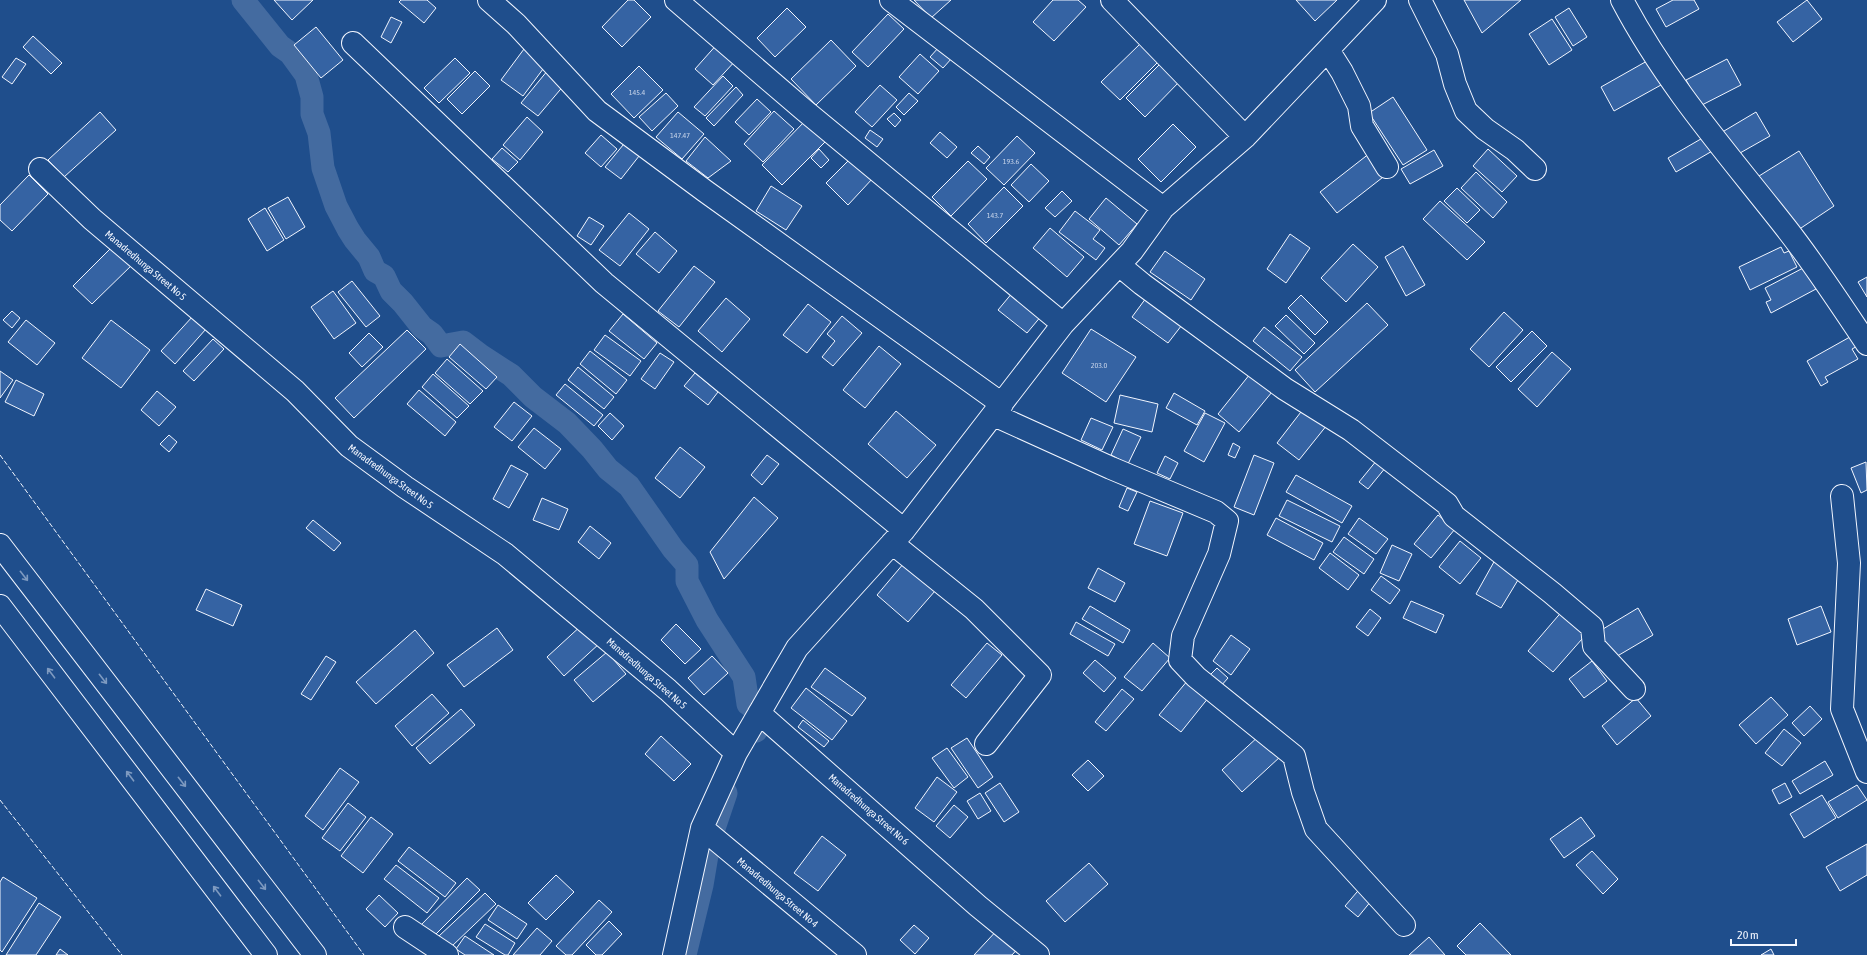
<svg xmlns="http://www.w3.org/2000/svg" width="1867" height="955" font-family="'Asap Condensed',sans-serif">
  <rect width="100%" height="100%" fill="#1f4e8c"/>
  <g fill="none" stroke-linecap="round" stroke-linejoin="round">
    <!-- canal -->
    <path stroke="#446ba0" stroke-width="23" d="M 243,0 L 280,46 L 290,53 L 306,75 L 312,97 L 312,114 L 319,133 L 323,168 L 336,206 L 348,229 L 355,240 L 369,257 L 375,271 L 384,276 L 391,291 L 403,303 L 422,327 L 432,334 L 441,346 L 463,342 L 480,355 L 511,375 L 533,397 L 567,423 L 592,449 L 608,469 L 629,486 L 673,549 L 687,565 L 687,581 L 707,620 L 744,677 L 748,704 L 755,709 L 762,719 L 756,731
      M 685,955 L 702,885 L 709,843 L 726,793"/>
  </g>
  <!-- building -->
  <path fill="#3563a3" stroke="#f2f6ff" d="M 274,0 L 313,0 L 292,20 Z
    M 401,0 L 427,0 L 436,8 L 424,23 L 399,2 Z
    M 628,0 L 634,0 L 651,17 L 622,47 L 602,27 Z
    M 914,0 L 951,0 L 931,18 Z
    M 1053,0 L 1078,0 L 1086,7 L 1054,41 L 1033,22 Z
    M 1296,0 L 1337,0 L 1315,21 Z
    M 1464,0 L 1521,0 L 1482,33 Z
    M 1673,0 L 1694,0 L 1699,9 L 1666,27 L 1656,9 Z
    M 1807,0 L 1822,19 L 1793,42 L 1777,22 Z
    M 787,8 L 806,27 L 775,57 L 757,38 Z
    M 1569,8 L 1587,37 L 1573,46 L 1555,17 Z
    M 888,14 L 904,29 L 868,67 L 852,52 Z
    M 391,17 L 402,22 L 391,43 L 381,37 Z
    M 1552,19 L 1572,50 L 1549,65 L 1529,34 Z
    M 316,27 L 343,60 L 321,78 L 294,45 Z
    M 33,36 L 62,63 L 51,74 L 23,47 Z
    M 831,40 L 856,66 L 816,105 L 791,79 Z
    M 719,42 L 737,59 L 713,85 L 695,69 Z
    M 1141,43 L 1159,61 L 1120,100 L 1101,82 Z
    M 939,47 L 952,58 L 943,68 L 930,57 Z
    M 524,49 L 546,65 L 523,96 L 501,80 Z
    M 920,54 L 939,71 L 918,94 L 899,77 Z
    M 16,58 L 26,64 L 12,84 L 2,77 Z
    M 455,58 L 470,73 L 439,103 L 424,88 Z
    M 1727,59 L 1741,85 L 1700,106 L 1686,80 Z
    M 1647,61 L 1661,85 L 1614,111 L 1601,87 Z
    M 1162,62 L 1181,80 L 1145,117 L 1126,98 Z
    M 639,66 L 663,90 L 634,118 L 611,94 Z
    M 548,70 L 565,84 L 538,116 L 521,103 Z
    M 475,71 L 490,86 L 462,114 L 447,99 Z
    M 723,76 L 733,86 L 705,116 L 694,107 Z
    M 880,85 L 897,100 L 872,127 L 855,112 Z
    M 736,87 L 743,95 L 714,126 L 706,118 Z
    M 666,93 L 678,106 L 652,131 L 639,117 Z
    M 909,93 L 918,101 L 904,115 L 896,107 Z
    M 1393,97 L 1427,150 L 1403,165 L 1369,113 Z
    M 757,99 L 771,112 L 749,135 L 735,122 Z
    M 774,111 L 794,129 L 763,162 L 744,144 Z
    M 100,112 L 116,130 L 64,177 L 48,160 Z
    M 678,112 L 704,134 L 682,159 L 656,137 Z
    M 1756,112 L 1770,136 L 1733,157 L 1719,134 Z
    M 894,113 L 901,120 L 895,127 L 887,119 Z
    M 527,117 L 543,132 L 520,160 L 503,145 Z
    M 808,118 L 829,138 L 782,185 L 762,165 Z
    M 1173,124 L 1196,147 L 1161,182 L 1138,159 Z
    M 870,130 L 883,139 L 877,147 L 865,138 Z
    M 940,132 L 957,147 L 947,158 L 930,143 Z
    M 601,135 L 617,149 L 601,167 L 585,153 Z
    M 1017,136 L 1035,153 L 1004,185 L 986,168 Z
    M 1706,136 L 1714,150 L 1676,172 L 1668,158 Z
    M 705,137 L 731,161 L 708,178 L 686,161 Z
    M 628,139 L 643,151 L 621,179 L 605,167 Z
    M 978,146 L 990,157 L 984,164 L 971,153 Z
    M 502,148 L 518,162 L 508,172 L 492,159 Z
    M 819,149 L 829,160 L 821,168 L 811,158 Z
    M 1488,149 L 1517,176 L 1502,192 L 1473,166 Z
    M 1434,150 L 1443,166 L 1410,184 L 1401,169 Z
    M 1799,151 L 1834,206 L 1795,232 L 1759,176 Z
    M 1370,153 L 1387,174 L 1337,213 L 1320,192 Z
    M 852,157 L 873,178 L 848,205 L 826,183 Z
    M 968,161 L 987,179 L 951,216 L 932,197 Z
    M 1031,164 L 1049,181 L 1029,202 L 1011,185 Z
    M 1476,172 L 1507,202 L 1493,218 L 1461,188 Z
    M 29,175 L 48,194 L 12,231 L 0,220 L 0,205 Z
    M 771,186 L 802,206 L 786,230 L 756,211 Z
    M 1004,187 L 1023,206 L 986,243 L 968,224 Z
    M 1457,188 L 1480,210 L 1467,223 L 1444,201 Z
    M 1062,191 L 1072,201 L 1055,217 L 1045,208 Z
    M 288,197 L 305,227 L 286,239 L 268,208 Z
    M 1106,198 L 1137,224 L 1119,245 L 1089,219 Z
    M 1440,201 L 1485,242 L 1467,260 L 1423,219 Z
    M 265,208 L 284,240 L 267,251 L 248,219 Z
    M 1075,211 L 1100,230 L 1093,239 L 1105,248 L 1096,260 L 1059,232 Z
    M 629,213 L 649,229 L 620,266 L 599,250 Z
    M 589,217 L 604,226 L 591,245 L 577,236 Z
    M 1050,228 L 1084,257 L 1067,277 L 1033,248 Z
    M 655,232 L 677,251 L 659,273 L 636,254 Z
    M 1290,234 L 1310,248 L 1286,283 L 1267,269 Z
    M 115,244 L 134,263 L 92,304 L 73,286 Z
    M 1353,244 L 1378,267 L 1346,302 L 1321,278 Z
    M 1403,246 L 1425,285 L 1406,296 L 1385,257 Z
    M 1781,247 L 1784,253 L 1789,251 L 1797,267 L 1750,290 L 1739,267 Z
    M 1165,251 L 1205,279 L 1191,300 L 1150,272 Z
    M 694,266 L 715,282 L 679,327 L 658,311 Z
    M 1805,267 L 1816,289 L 1771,313 L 1766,302 L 1771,300 L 1765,288 Z
    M 1867,277 L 1867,297 L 1858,282 Z
    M 352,281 L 380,316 L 366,327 L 338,292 Z
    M 333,291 L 356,323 L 334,339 L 311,307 Z
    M 1013,292 L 1042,315 L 1027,333 L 998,310 Z
    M 1149,294 L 1185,321 L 1168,343 L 1132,317 Z
    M 1301,295 L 1328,322 L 1315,335 L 1288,308 Z
    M 726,298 L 750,319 L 722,352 L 698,331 Z
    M 1367,303 L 1388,325 L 1315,392 L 1295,370 Z
    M 808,304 L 831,322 L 807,353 L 783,335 Z
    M 12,311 L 20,318 L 12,328 L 3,320 Z
    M 1504,312 L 1523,330 L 1489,367 L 1470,349 Z
    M 623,314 L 657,343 L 644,359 L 609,331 Z
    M 1286,315 L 1315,343 L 1304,354 L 1275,326 Z
    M 193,316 L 206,329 L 175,364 L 161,351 Z
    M 842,316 L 862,333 L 833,366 L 822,357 L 835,341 L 827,334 Z
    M 26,320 L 55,343 L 37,365 L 8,342 Z
    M 111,320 L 150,350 L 121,388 L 82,358 Z
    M 1264,327 L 1302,357 L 1290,371 L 1253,341 Z
    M 1091,329 L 1136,357 L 1106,402 L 1062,373 Z
    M 407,330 L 426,349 L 354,418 L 335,398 Z
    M 1532,331 L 1547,346 L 1511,382 L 1496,367 Z
    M 369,333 L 383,347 L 362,367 L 349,353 Z
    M 1857,333 L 1863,343 L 1852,349 L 1858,359 L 1825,377 L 1828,382 L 1821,386 L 1807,361 Z
    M 605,335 L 641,361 L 630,376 L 594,350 Z
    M 213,339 L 224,349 L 194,381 L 183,371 Z
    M 460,344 L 497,377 L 486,389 L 449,357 Z
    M 879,346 L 901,364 L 865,408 L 843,390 Z
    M 590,351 L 627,380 L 616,394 L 580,364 Z
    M 1552,352 L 1571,369 L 1537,407 L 1518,389 Z
    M 660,353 L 674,362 L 655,389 L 641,379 Z
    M 447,359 L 483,391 L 470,404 L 435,373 Z
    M 578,367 L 614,397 L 604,409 L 568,380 Z
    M 0,371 L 13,380 L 0,398 Z
    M 695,373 L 718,392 L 708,405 L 684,386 Z
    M 433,374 L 469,406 L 457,418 L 422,387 Z
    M 1250,374 L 1272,392 L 1239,432 L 1218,414 Z
    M 16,380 L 44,394 L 34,416 L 5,402 Z
    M 565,384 L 603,415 L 594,426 L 556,395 Z
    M 419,390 L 456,422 L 445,436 L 407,404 Z
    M 157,391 L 176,407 L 159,426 L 141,410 Z
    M 1174,393 L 1205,411 L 1197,425 L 1166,408 Z
    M 1120,395 L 1158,404 L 1152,432 L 1114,423 Z
    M 514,402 L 532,416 L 512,441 L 494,427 Z
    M 1304,408 L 1327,425 L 1299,460 L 1277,443 Z
    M 896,411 L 936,445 L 907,478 L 868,444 Z
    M 610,413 L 624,426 L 612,440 L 598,426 Z
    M 1205,413 L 1225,423 L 1204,462 L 1184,451 Z
    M 1091,418 L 1113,427 L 1102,450 L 1081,440 Z
    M 534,428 L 561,449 L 545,469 L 518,447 Z
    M 1123,429 L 1141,437 L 1128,464 L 1111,455 Z
    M 169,435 L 177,442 L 169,452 L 160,444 Z
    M 1233,443 L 1240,447 L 1235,458 L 1228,455 Z
    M 680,447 L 705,467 L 680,498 L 655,478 Z
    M 767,455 L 779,464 L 762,485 L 751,475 Z
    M 1254,455 L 1274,463 L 1254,515 L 1234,507 Z
    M 1165,456 L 1178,463 L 1170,479 L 1157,473 Z
    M 1377,460 L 1386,467 L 1368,489 L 1359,482 Z
    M 1866,462 L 1867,490 L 1861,493 L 1851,468 Z
    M 511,465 L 528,474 L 509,508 L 493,499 Z
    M 1296,475 L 1352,506 L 1342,523 L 1286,492 Z
    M 1127,488 L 1137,492 L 1128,511 L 1119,507 Z
    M 754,497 L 778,518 L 724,579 L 710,552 Z
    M 542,498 L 568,509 L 559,530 L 533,520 Z
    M 1287,500 L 1340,526 L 1332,542 L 1279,516 Z
    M 1150,501 L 1183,513 L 1167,556 L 1134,544 Z
    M 1438,515 L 1455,529 L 1431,558 L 1414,544 Z
    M 1276,518 L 1323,543 L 1314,560 L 1267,535 Z
    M 1359,518 L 1388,539 L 1376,554 L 1348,534 Z
    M 313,520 L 341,543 L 334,551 L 306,528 Z
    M 590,526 L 611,543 L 599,559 L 578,542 Z
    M 1344,537 L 1374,559 L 1364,574 L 1333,552 Z
    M 1460,541 L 1481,558 L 1460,584 L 1439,567 Z
    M 1392,545 L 1412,554 L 1399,581 L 1380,573 Z
    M 1330,553 L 1359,575 L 1348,590 L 1319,568 Z
    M 1495,560 L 1521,575 L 1501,608 L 1476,594 Z
    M 904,563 L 935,591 L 908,622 L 877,595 Z
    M 1098,568 L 1125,583 L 1115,602 L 1088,588 Z
    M 1381,576 L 1400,590 L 1390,604 L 1371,590 Z
    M 206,589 L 242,605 L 233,626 L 196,610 Z
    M 1411,601 L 1444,615 L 1436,633 L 1403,618 Z
    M 1090,606 L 1130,630 L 1123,643 L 1082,619 Z
    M 1821,606 L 1831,632 L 1797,645 L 1788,619 Z
    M 1638,608 L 1653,635 L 1614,658 L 1598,632 Z
    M 1370,609 L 1381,618 L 1368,636 L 1356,627 Z
    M 1564,609 L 1589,631 L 1553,672 L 1528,651 Z
    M 1076,622 L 1115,644 L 1108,656 L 1070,634 Z
    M 583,624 L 600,643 L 564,676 L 547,657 Z
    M 676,624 L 701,649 L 685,664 L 661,640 Z
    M 497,628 L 513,650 L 464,687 L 447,665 Z
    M 415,630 L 434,653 L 376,704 L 356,682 Z
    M 1231,635 L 1250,649 L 1231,675 L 1213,661 Z
    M 987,643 L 1002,655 L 966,698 L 951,685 Z
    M 1153,643 L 1170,658 L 1142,691 L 1124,677 Z
    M 607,652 L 626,674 L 593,702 L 574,680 Z
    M 326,656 L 336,662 L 311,700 L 301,694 Z
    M 712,656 L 728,673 L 704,695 L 688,678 Z
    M 1095,660 L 1116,678 L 1104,692 L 1083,673 Z
    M 1592,661 L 1607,681 L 1584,698 L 1569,679 Z
    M 825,668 L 866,698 L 852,716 L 811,687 Z
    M 1217,668 L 1228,678 L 1220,687 L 1208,677 Z
    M 1188,680 L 1209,697 L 1181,732 L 1159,715 Z
    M 806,688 L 847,721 L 832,740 L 791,708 Z
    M 1122,689 L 1134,699 L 1106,731 L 1095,722 Z
    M 432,694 L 449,713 L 412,746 L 395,726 Z
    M 1771,697 L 1788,715 L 1756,744 L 1739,725 Z
    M 1636,698 L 1651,716 L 1617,745 L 1602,726 Z
    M 1810,706 L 1822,719 L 1804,736 L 1792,723 Z
    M 461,709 L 475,725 L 430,764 L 416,748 Z
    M 803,720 L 829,741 L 824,747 L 798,727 Z
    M 1784,729 L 1801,743 L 1782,766 L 1765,753 Z
    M 1260,735 L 1281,756 L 1242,792 L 1222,770 Z
    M 661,736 L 691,764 L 674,781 L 645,754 Z
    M 967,738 L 993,777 L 978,788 L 951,748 Z
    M 947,748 L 968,777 L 954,788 L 932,758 Z
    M 1088,760 L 1104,776 L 1088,791 L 1072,775 Z
    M 1825,761 L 1833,775 L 1800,794 L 1792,781 Z
    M 340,768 L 359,782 L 323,830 L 305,816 Z
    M 937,777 L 957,792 L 934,822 L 915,808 Z
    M 1000,783 L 1019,812 L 1004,822 L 985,793 Z
    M 1785,783 L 1792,797 L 1779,804 L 1772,790 Z
    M 1857,785 L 1867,800 L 1838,818 L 1828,802 Z
    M 980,793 L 991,811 L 978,819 L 967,801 Z
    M 1822,795 L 1836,818 L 1804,838 L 1790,814 Z
    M 348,803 L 366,817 L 340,851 L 322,838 Z
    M 954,805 L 968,817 L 950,838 L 936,826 Z
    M 371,817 L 393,834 L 363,873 L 341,856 Z
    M 1581,817 L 1595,836 L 1564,858 L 1550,839 Z
    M 822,836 L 846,855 L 818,891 L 794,873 Z
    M 1867,844 L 1867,875 L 1840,891 L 1826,867 Z
    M 409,847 L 456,883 L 445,897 L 398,861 Z
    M 1592,851 L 1618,879 L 1603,894 L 1576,865 Z
    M 1089,863 L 1108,884 L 1065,922 L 1046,901 Z
    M 396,865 L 439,898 L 427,913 L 384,879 Z
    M 556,875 L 574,892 L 546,920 L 528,903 Z
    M 3,877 L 37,898 L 2,952 L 0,950 L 0,882 Z
    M 467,878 L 480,890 L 432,938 L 420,926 Z
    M 1363,885 L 1376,895 L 1358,917 L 1345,906 Z
    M 485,893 L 496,904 L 451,947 L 439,936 Z
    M 379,895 L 398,913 L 385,927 L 366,909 Z
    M 599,900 L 612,912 L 572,955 L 566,955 L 556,946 Z
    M 39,903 L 61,917 L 36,955 L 6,955 Z
    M 498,905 L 527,924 L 517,939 L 488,920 Z
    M 609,921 L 622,934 L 602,955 L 596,955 L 586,945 Z
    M 1480,923 L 1511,955 L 1466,955 L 1457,946 Z
    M 485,924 L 515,943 L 508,955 L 505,955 L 476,937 Z
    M 914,925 L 929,938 L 915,954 L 900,940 Z
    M 1000,927 L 1020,946 L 1012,955 L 974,955 Z
    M 537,928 L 552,941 L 540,955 L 513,955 Z
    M 465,936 L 494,955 L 465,955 L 456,949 Z
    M 1429,937 L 1445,955 L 1409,955 Z
    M 60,949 L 68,955 L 56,955 Z
    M 1771,949 L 1774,955 L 1761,955 Z"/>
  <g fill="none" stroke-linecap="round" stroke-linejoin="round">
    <!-- minor casing -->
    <g stroke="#f2f6ff" stroke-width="24">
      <path id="minor" d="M 489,0 L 516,24 L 597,111 L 705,191 L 1002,404
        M 676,0 L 804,110 L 1063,324
        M 891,0 L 1163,208
        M 1112,0 L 1245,137
        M 1420,0 L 1447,54 L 1455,84 L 1466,111 L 1485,129 L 1515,150 L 1535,169
        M 1622,0 C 1666,84 1728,154 1786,228 C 1815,265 1841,305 1867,344
        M 353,43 L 604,283 L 904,530
        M 1328,50 L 1342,72 L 1359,106 L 1362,126 L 1387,167
        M 40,169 L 92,219 L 295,391 L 349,446 L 405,487 L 505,554 L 668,690 L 736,753
        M 1119,265 L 1142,284 L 1285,389 L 1351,430 L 1447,504 L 1454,516 L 1552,593 L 1592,627 L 1594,646 L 1634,689
        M 994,415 L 1111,468 L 1216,512 L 1227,521 L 1219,554 L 1183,636 L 1180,660 L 1196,677 L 1294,756 L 1303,792 L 1316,829 L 1404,925
        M 1842,496 L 1849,563 L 1842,709 L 1867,772
        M 892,543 L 974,609 L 1040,675 L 986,744
        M 0,545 L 315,955
        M 0,606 L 266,955
        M 759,713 L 978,906 L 1038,955
        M 702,828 L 855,955
        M 405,927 L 447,955
        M 674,955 L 702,828 L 736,753 L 797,648 L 904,530 L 1063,324 L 1132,251 L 1163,208 L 1245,137 L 1375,0"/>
    </g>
    <!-- minor -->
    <use href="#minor" stroke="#1f4e8c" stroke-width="22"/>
    <!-- fence -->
    <path stroke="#f2f6ff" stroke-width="1" stroke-dasharray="5 2" stroke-linecap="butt" d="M 0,455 L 364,955
      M 0,800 L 122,955"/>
  </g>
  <!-- one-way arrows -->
  <defs><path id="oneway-shaft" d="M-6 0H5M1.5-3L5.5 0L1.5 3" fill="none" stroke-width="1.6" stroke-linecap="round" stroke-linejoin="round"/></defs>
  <g stroke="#7e9ac0">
    <use href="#oneway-shaft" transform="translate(24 576) rotate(52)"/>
    <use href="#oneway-shaft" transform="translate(51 673) rotate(-127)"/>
    <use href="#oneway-shaft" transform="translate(103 679) rotate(52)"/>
    <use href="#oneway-shaft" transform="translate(130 776) rotate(-127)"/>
    <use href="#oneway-shaft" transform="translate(182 782) rotate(52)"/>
    <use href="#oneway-shaft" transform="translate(262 885) rotate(52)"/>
    <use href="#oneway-shaft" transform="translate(217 891) rotate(-127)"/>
  </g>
  <g text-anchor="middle" stroke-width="3" stroke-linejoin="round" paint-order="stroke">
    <!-- number labels -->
    <g font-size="8" fill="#c3d1e8">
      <text x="637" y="95">145.4</text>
      <text x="680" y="138">147.47</text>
      <text x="1011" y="164">193.6</text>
      <text x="995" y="218">143.7</text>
      <text x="1099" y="368">203.0</text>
    </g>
    <!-- street labels -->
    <g font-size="10" fill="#f2f6ff" stroke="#1f4e8c">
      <text transform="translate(146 265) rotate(40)" y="4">Manadredhunga Street No 5</text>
      <text transform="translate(391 476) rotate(36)" y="4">Manadredhunga Street No 5</text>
      <text transform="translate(647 673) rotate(41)" y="4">Manadredhunga Street No 5</text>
      <text transform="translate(869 809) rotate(41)" y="4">Manadredhunga Street No 6</text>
      <text transform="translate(778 892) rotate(40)" y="4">Manadredhunga Street No 4</text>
    </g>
  </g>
  <!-- scale -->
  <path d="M1731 939v6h65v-6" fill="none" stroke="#f2f6ff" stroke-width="2"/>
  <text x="1737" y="939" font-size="12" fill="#f2f6ff" stroke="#1f4e8c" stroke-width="3" paint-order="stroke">20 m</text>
</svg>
